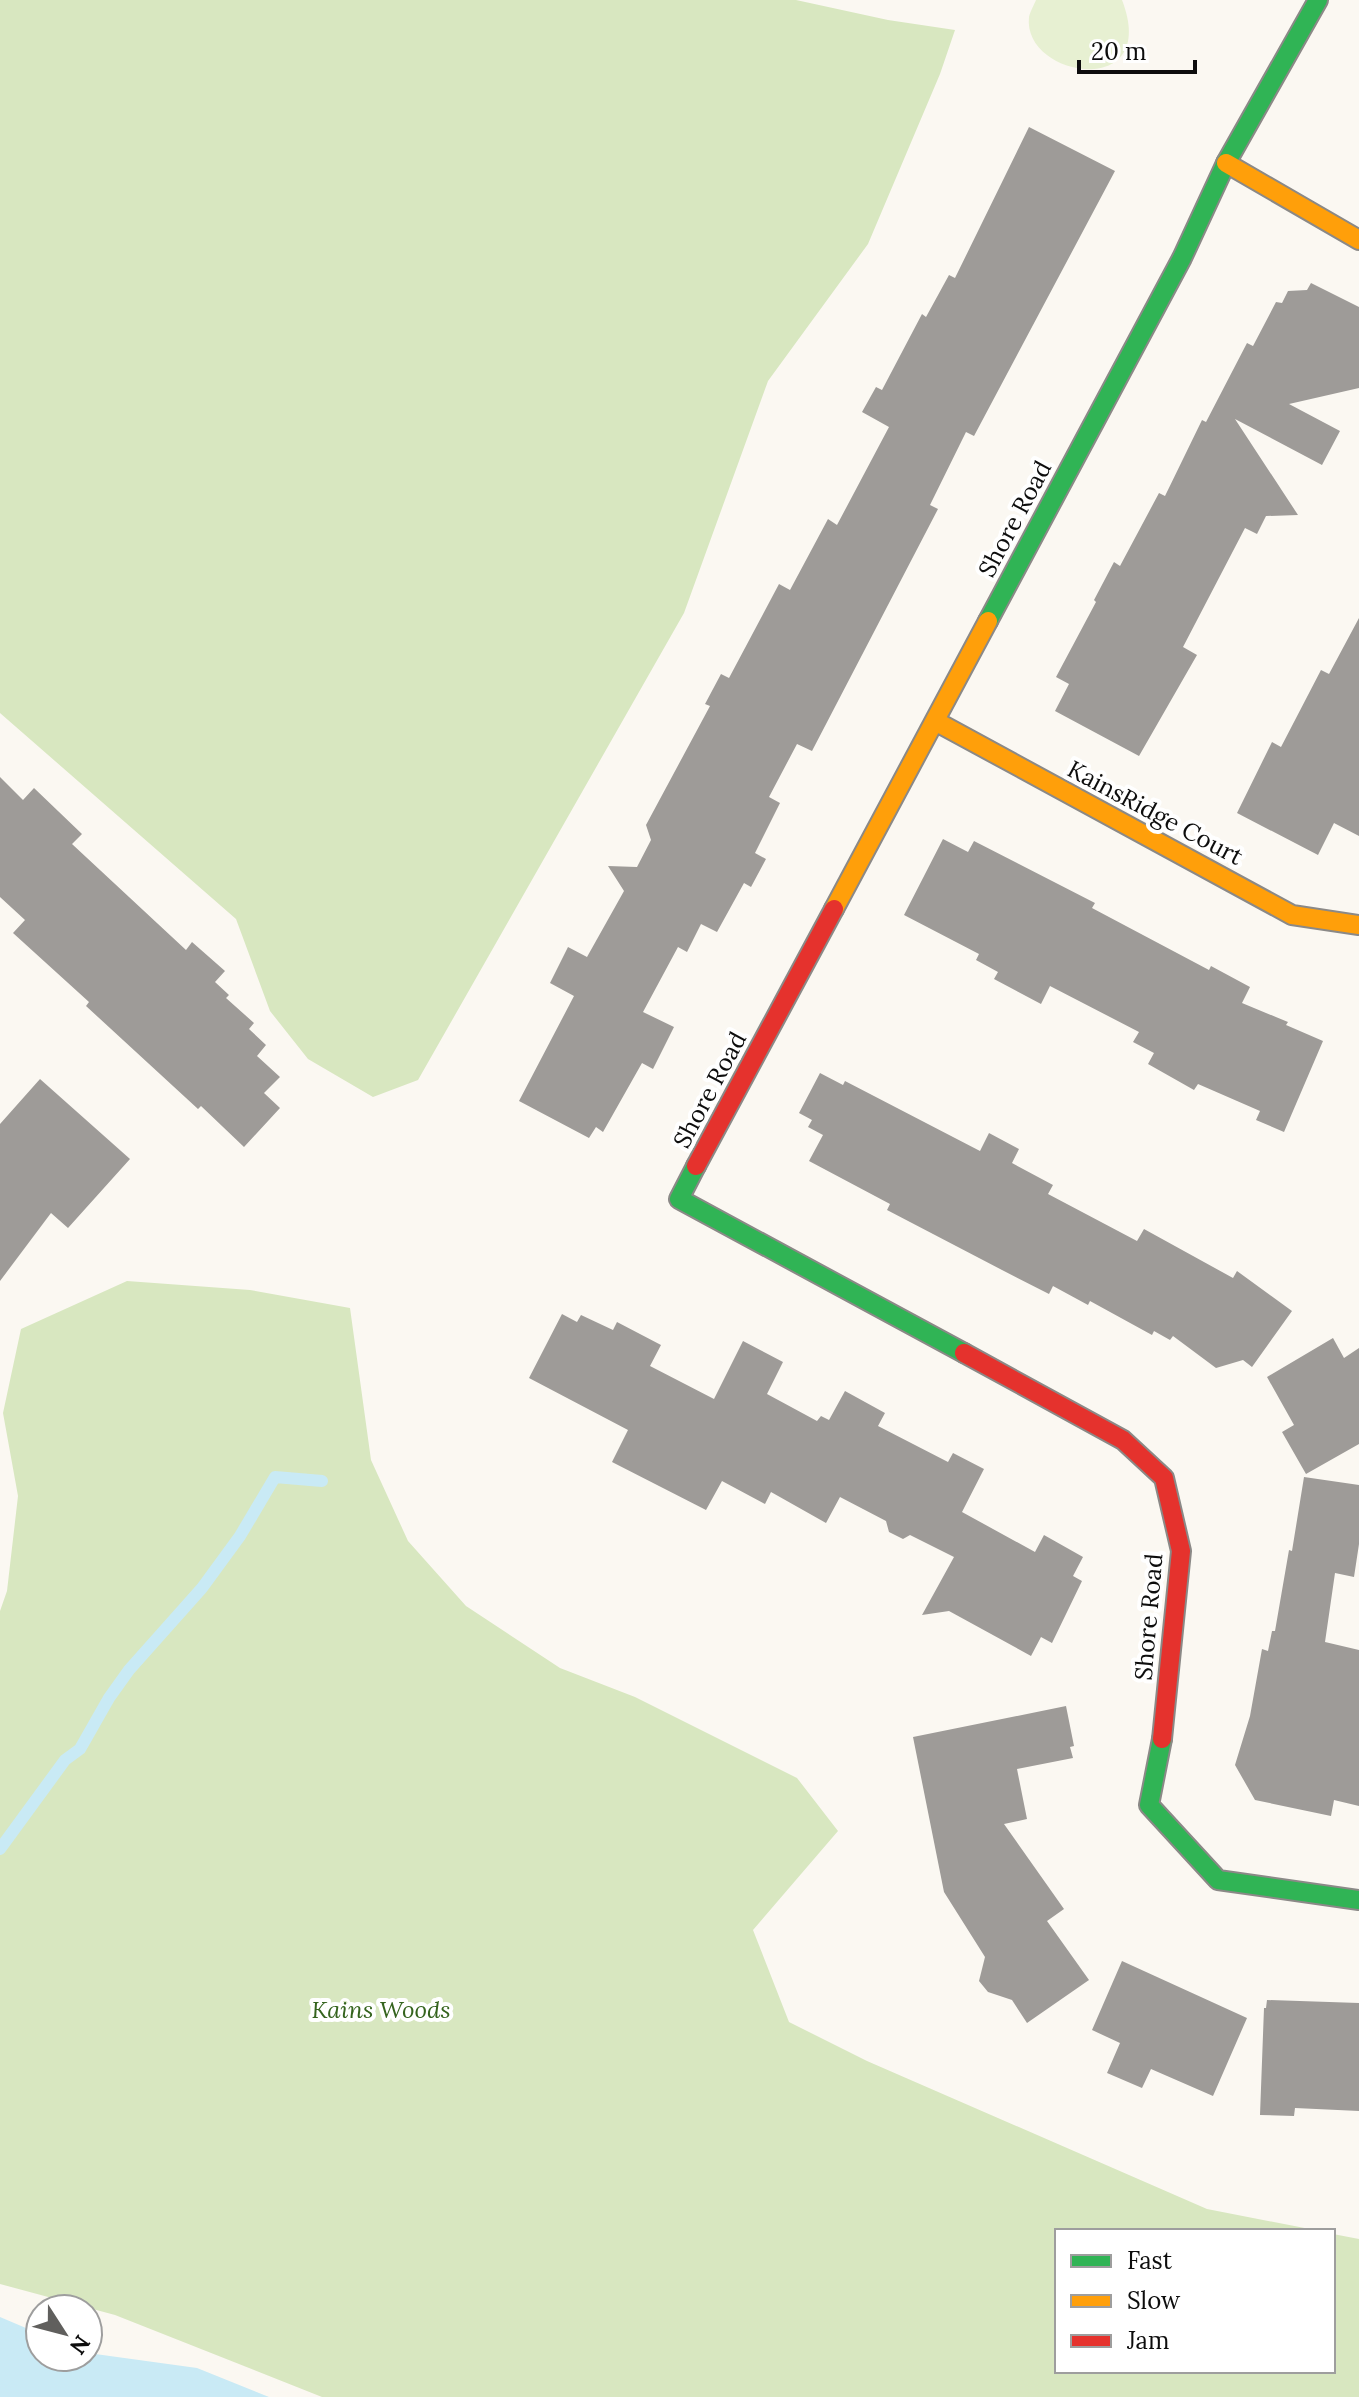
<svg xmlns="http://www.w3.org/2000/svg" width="1359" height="2397" font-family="Lora,serif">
  <rect width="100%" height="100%" fill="#fbf8f2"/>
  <!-- green -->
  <path fill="#e7f0d2" d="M 1036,0 L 1122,0 C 1161,101 1022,78 1029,17 C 1030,12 1034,5 1036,0 Z"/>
  <!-- forest -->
  <path fill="#d8e7c0" d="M 0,0 L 796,0 L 888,20 L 955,30 L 940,74 L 868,244 L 768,381 L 684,613 L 418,1080 L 373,1097 L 308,1059 L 270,1011 L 236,919 L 0,713 Z
    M 127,1281 L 250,1290 L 350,1308 L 371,1460 L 408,1541 L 466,1606 L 560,1668 L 635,1697 L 797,1778 L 838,1831 L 753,1930 L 789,2022 L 867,2061 L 1207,2209 L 1320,2231 L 1057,2231 L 1057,2371 L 1333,2371 L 1333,2234 L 1359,2239 L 1359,2397 L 322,2397 L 115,2315 L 0,2284 L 0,1611 L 7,1591 L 18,1496 L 3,1413 L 21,1329 Z"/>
  <!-- water -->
  <path fill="#c9eaf5" d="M 0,2317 L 40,2334 L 40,2357 L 88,2357 L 88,2353 L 197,2368 L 269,2397 L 0,2397 Z"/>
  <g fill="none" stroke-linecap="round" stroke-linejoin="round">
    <!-- stream -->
    <path stroke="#c9eaf5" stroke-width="12" d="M 0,1849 L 65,1760 L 80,1749 L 109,1698 L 129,1670 L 202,1588 L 240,1536 L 275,1477 L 322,1481"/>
  </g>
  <!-- building -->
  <path fill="#9e9b98" d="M 1029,127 L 1115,171 L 974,436 L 966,432 L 930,505 L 938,509 L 812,751 L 797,744 L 769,797 L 780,803 L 755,853 L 766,859 L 751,887 L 744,883 L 717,932 L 701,924 L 687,952 L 678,947 L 643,1012 L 674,1027 L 653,1069 L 642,1063 L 603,1132 L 596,1127 L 589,1138 L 519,1101 L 574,996 L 550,983 L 568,947 L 587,957 L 624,891 L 608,866 L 637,867 L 651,840 L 646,825 L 710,706 L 705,704 L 721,674 L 729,678 L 779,584 L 790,590 L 828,519 L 837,525 L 889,427 L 862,412 L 876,387 L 882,390 L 922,314 L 926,317 L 949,275 L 955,278 Z
    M 1311,283 L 1359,307 L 1359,388 L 1289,404 L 1340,431 L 1322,465 L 1235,419 L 1298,515 L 1266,516 L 1257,534 L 1245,528 L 1183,647 L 1197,655 L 1139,756 L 1055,711 L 1069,684 L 1056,677 L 1096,602 L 1094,600 L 1114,562 L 1120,566 L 1159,493 L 1165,496 L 1202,420 L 1206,422 L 1247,343 L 1253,346 L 1276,302 L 1282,303 L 1288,291 L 1307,290 Z
    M 1359,618 L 1359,836 L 1334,823 L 1318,855 L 1237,813 L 1272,742 L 1281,747 L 1321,670 L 1329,674 Z
    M 0,777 L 23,800 L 34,788 L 82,834 L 72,844 L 186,950 L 192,942 L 225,971 L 215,982 L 229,995 L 226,998 L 254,1023 L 249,1029 L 266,1045 L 257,1056 L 280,1077 L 264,1093 L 280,1108 L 244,1147 L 201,1106 L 198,1109 L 86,1006 L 89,1002 L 13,933 L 25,920 L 0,897 Z
    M 943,839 L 968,852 L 974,841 L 1095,903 L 1092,908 L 1209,970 L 1211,966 L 1250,987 L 1242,1003 L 1288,1022 L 1286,1025 L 1323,1041 L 1284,1132 L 1256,1120 L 1260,1111 L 1198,1084 L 1194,1090 L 1148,1064 L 1154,1053 L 1133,1042 L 1139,1032 L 1050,986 L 1041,1004 L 994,979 L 998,972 L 976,960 L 979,954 L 904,915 Z
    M 820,1073 L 843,1085 L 845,1081 L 980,1151 L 989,1133 L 1019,1149 L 1012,1163 L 1053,1185 L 1048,1194 L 1137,1241 L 1144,1229 L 1233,1278 L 1237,1271 L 1292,1311 L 1252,1367 L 1243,1360 L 1216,1368 L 1173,1336 L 1170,1340 L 1154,1331 L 1152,1335 L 1090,1301 L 1088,1305 L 1053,1286 L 1049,1294 L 1002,1270 L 887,1210 L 890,1204 L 809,1161 L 823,1135 L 808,1127 L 812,1120 L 799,1113 Z
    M 40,1079 L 130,1159 L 68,1228 L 51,1213 L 0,1281 L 0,1124 Z
    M 562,1314 L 577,1322 L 581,1315 L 613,1330 L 617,1322 L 661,1345 L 650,1366 L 714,1399 L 743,1341 L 783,1362 L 767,1394 L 817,1421 L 821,1416 L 829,1420 L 845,1391 L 885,1413 L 878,1426 L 948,1462 L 953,1453 L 984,1469 L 962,1512 L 1035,1552 L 1044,1535 L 1083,1557 L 1073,1576 L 1082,1581 L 1052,1643 L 1041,1637 L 1031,1656 L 949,1611 L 922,1615 L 954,1557 L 910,1535 L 903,1539 L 889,1532 L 886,1521 L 840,1497 L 826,1523 L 771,1492 L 765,1504 L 722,1481 L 706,1510 L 612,1462 L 628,1430 L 529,1378 Z
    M 1333,1338 L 1344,1358 L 1359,1348 L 1359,1444 L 1306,1474 L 1282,1432 L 1294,1425 L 1267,1377 Z
    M 1304,1477 L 1359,1485 L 1359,1544 L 1354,1577 L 1335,1573 L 1325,1642 L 1359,1650 L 1359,1806 L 1334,1800 L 1331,1816 L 1255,1800 L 1235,1765 L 1250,1716 L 1262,1649 L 1268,1651 L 1272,1631 L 1275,1631 L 1289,1550 L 1292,1551 Z
    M 1066,1706 L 1074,1746 L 1070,1747 L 1073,1758 L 1017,1769 L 1027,1819 L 1004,1824 L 1064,1909 L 1047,1921 L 1089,1980 L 1027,2023 L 1012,2000 L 988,1992 L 979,1981 L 985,1957 L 944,1892 L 913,1737 Z
    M 1122,1961 L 1247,2018 L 1213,2096 L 1151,2069 L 1142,2088 L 1107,2073 L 1120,2043 L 1092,2030 Z
    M 1267,2000 L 1359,2003 L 1359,2111 L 1295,2108 L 1294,2116 L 1260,2115 L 1264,2008 L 1266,2008 Z"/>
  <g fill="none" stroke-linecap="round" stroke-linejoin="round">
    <!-- fast casing -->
    <g stroke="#8b8987" stroke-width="22">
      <path id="fast" d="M 988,621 L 1182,258 L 1226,163 L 1318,0
        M 696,1166 L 679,1199 L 964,1353
        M 1162,1739 L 1149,1805 L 1218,1880 L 1359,1900"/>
    </g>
    <!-- slow casing -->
    <g stroke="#8b8987" stroke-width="22">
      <path id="slow" d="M 1226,163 L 1359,240
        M 935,721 L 1292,915 L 1359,925
        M 834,909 L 988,621"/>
    </g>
    <!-- jam casing -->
    <g stroke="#8b8987" stroke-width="22">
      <path id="jam" d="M 696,1166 L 834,909
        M 964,1353 L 1123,1440 L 1164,1478 L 1181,1551 L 1162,1739"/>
    </g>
    <!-- fast -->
    <use href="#fast" stroke="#30b455" stroke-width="18"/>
    <!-- slow -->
    <use href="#slow" stroke="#ff9f0a" stroke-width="18"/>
    <!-- jam -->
    <use href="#jam" stroke="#e5322d" stroke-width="18"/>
  </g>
  <g text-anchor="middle" stroke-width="8" stroke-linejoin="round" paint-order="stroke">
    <!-- street labels -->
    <g font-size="24" fill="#0d0d0d" stroke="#fff">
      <text transform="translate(1015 519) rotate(-62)" y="8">Shore Road</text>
      <text transform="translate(1155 813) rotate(28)" y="8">KainsRidge Court</text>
      <text transform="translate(710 1090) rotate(-62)" y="8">Shore Road</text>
      <text transform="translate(1149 1617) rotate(-85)" y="8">Shore Road</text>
    </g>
    <!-- park labels -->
    <g font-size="24" font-style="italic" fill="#35641e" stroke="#fff">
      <text x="381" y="2018">Kains Woods</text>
    </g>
  </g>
  <!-- legend -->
  <rect x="1055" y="2229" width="280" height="144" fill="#ffffff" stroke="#9e9e9e" stroke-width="2"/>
  <rect x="1071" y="2255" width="40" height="12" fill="#30b455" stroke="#9e9e9e" stroke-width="2"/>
  <text x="1127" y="2269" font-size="24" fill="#0d0d0d">Fast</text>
  <rect x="1071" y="2295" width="40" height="12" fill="#ff9f0a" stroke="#9e9e9e" stroke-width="2"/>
  <text x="1127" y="2309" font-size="24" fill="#0d0d0d">Slow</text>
  <rect x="1071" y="2335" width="40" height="12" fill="#e5322d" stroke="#9e9e9e" stroke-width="2"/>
  <text x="1127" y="2349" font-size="24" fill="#0d0d0d">Jam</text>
  <!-- north arrow -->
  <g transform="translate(64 2333) rotate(126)"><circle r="38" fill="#ffffff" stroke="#9e9e9e" stroke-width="2"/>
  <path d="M0-6L14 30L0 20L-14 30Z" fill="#605f5d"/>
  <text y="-12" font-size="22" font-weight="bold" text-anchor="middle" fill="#0d0d0d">N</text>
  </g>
  <!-- scale -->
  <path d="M1079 60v12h116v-12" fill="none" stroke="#0d0d0d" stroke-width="4"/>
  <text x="1091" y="60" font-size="24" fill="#0d0d0d" stroke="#ffffff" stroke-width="6" paint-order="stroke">20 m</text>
</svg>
